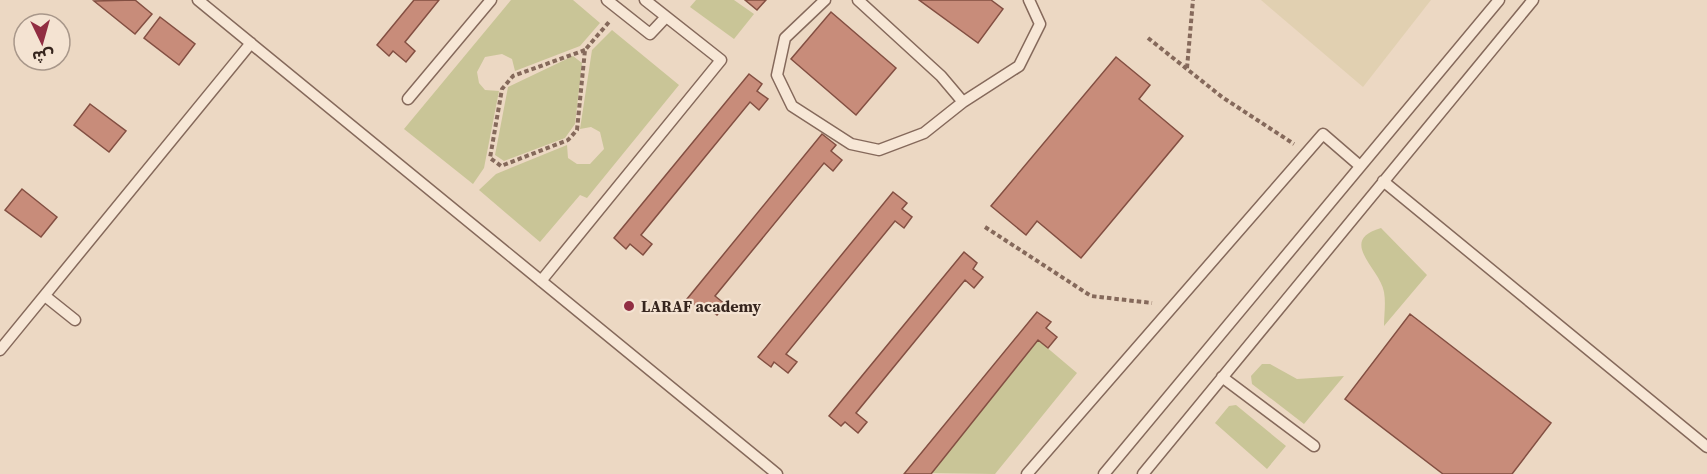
<svg xmlns="http://www.w3.org/2000/svg" width="1707" height="474" font-family="'Source Serif 4','Noto Sans Arabic',serif">
  <rect width="100%" height="100%" fill="#ecd8c3"/>
  <!-- farmland -->
  <path fill="#e1d0b1" d="M 1261,0 L 1431,0 L 1363,87 Z"/>
  <!-- green -->
  <path fill="#c9c597" d="M 511,0 L 573,0 L 600,23 L 580,46 L 515,71 L 512,59 L 502,54 L 485,57 L 477,72 L 479,83 L 485,90 L 499,91 L 484,168 L 473,184 L 404,129 Z
    M 696,0 L 734,0 L 754,14 L 734,39 L 690,7 Z
    M 612,30 L 679,85 L 587,198 L 580,195 L 540,242 L 479,190 L 496,174 L 567,145 L 568,158 L 577,164 L 590,164 L 604,149 L 600,132 L 591,127 L 580,129 L 592,50 Z
    M 573,56 L 582,63 L 575,124 L 565,138 L 504,161 L 495,155 L 508,87 Z
    M 1381,228 L 1427,275 L 1384,326 C 1384,315 1386,303 1384,292 C 1380,268 1337,241 1381,228 Z
    M 1038,340 L 1077,373 L 995,474 L 930,473 Z
    M 1262,364 L 1270,364 L 1297,379 L 1344,376 L 1304,424 L 1252,384 L 1251,376 Z
    M 1236,405 L 1286,446 L 1267,469 L 1215,423 L 1229,406 Z"/>
  <!-- building -->
  <path fill="#c88c7a" stroke="#834f42" stroke-width="1.5" d="M 135,0 L 152,14 L 135,34 L 94,1 Z
    M 414,0 L 439,0 L 405,42 L 415,51 L 406,62 L 393,51 L 389,56 L 377,45 Z
    M 745,0 L 766,0 L 757,10 Z
    M 919,0 L 991,0 L 1003,9 L 978,43 Z
    M 831,12 L 896,68 L 856,115 L 791,59 Z
    M 160,17 L 195,44 L 179,65 L 144,38 Z
    M 1116,57 L 1150,85 L 1139,99 L 1183,136 L 1081,258 L 1037,221 L 1026,235 L 991,206 Z
    M 749,74 L 762,84 L 757,91 L 768,99 L 759,110 L 750,102 L 641,235 L 652,244 L 643,255 L 630,244 L 626,249 L 614,238 Z
    M 90,104 L 126,131 L 109,152 L 74,125 Z
    M 822,134 L 836,145 L 831,151 L 842,160 L 833,171 L 824,163 L 715,296 L 726,305 L 717,315 L 703,305 L 700,309 L 687,299 Z
    M 22,189 L 57,217 L 41,237 L 5,210 Z
    M 893,192 L 907,203 L 902,209 L 912,217 L 904,228 L 895,221 L 786,354 L 797,362 L 788,373 L 774,362 L 771,367 L 758,357 Z
    M 964,252 L 977,263 L 973,269 L 983,277 L 974,288 L 965,280 L 856,413 L 867,422 L 858,433 L 845,422 L 841,426 L 829,416 Z
    M 1037,312 L 1051,322 L 1046,328 L 1057,337 L 1048,348 L 1038,340 L 931,474 L 904,474 Z
    M 1410,314 L 1551,423 L 1512,474 L 1443,474 L 1345,399 Z"/>
  <g fill="none" stroke-linecap="round" stroke-linejoin="round">
    <!-- lane casing -->
    <g stroke="#85695b" stroke-width="13">
      <path id="lane" d="M 198,0 L 777,474
        M 607,0 L 650,34 L 666,17
        M 825,0 L 785,38 L 777,75 L 792,106 L 851,144 L 879,150 L 924,133 L 963,102
        M 858,0 L 941,76 L 963,102 L 1019,66 L 1040,24 L 1029,0
        M 408,99 L 491,0
        M 1383,181 L 1707,447
        M 541,281 L 721,60 L 645,0
        M 45,296 L 75,320
        M 0,350 L 251,43
        M 1222,377 L 1314,446
        M 1027,474 L 1323,134 L 1360,166
        M 1104,474 L 1499,0
        M 1143,474 L 1533,0"/>
    </g>
    <!-- path -->
    <path stroke="#85695b" stroke-width="4" stroke-dasharray="4.5 3" stroke-linecap="butt" d="M 1148,38 L 1222,97 L 1294,144
      M 585,50 L 513,76 L 502,89 L 490,158 L 501,166 L 568,140 L 577,130 L 585,50 L 609,22
      M 1187,68 L 1193,0
      M 985,227 L 1091,296 L 1152,303"/>
    <!-- lane -->
    <use href="#lane" stroke="#f7e7d6" stroke-width="10"/>
  </g>
  <!-- markers -->
  <circle fill="#912d42" stroke="#f4e3d2" stroke-width="2" cx="629" cy="306" r="6"/>
  <g text-anchor="middle" stroke-width="4.5" stroke-linejoin="round" paint-order="stroke">
    <!-- poi labels -->
    <g font-size="16" font-weight="bold" fill="#36251e" stroke="#f4e3d2" text-anchor="start">
      <text x="641" y="312">LARAF academy</text>
    </g>
  </g>
  <!-- north arrow -->
  <g transform="translate(42 42) rotate(175)"><circle r="28" fill="#f4e3d2" stroke="#a8978a" stroke-width="1.5"/>
  <path d="M0-4.5L10 22L0 15L-10 22Z" fill="#912d42"/>
  <text y="-9" font-size="16" font-weight="bold" text-anchor="middle" fill="#36251e">ش</text>
  </g>
</svg>
